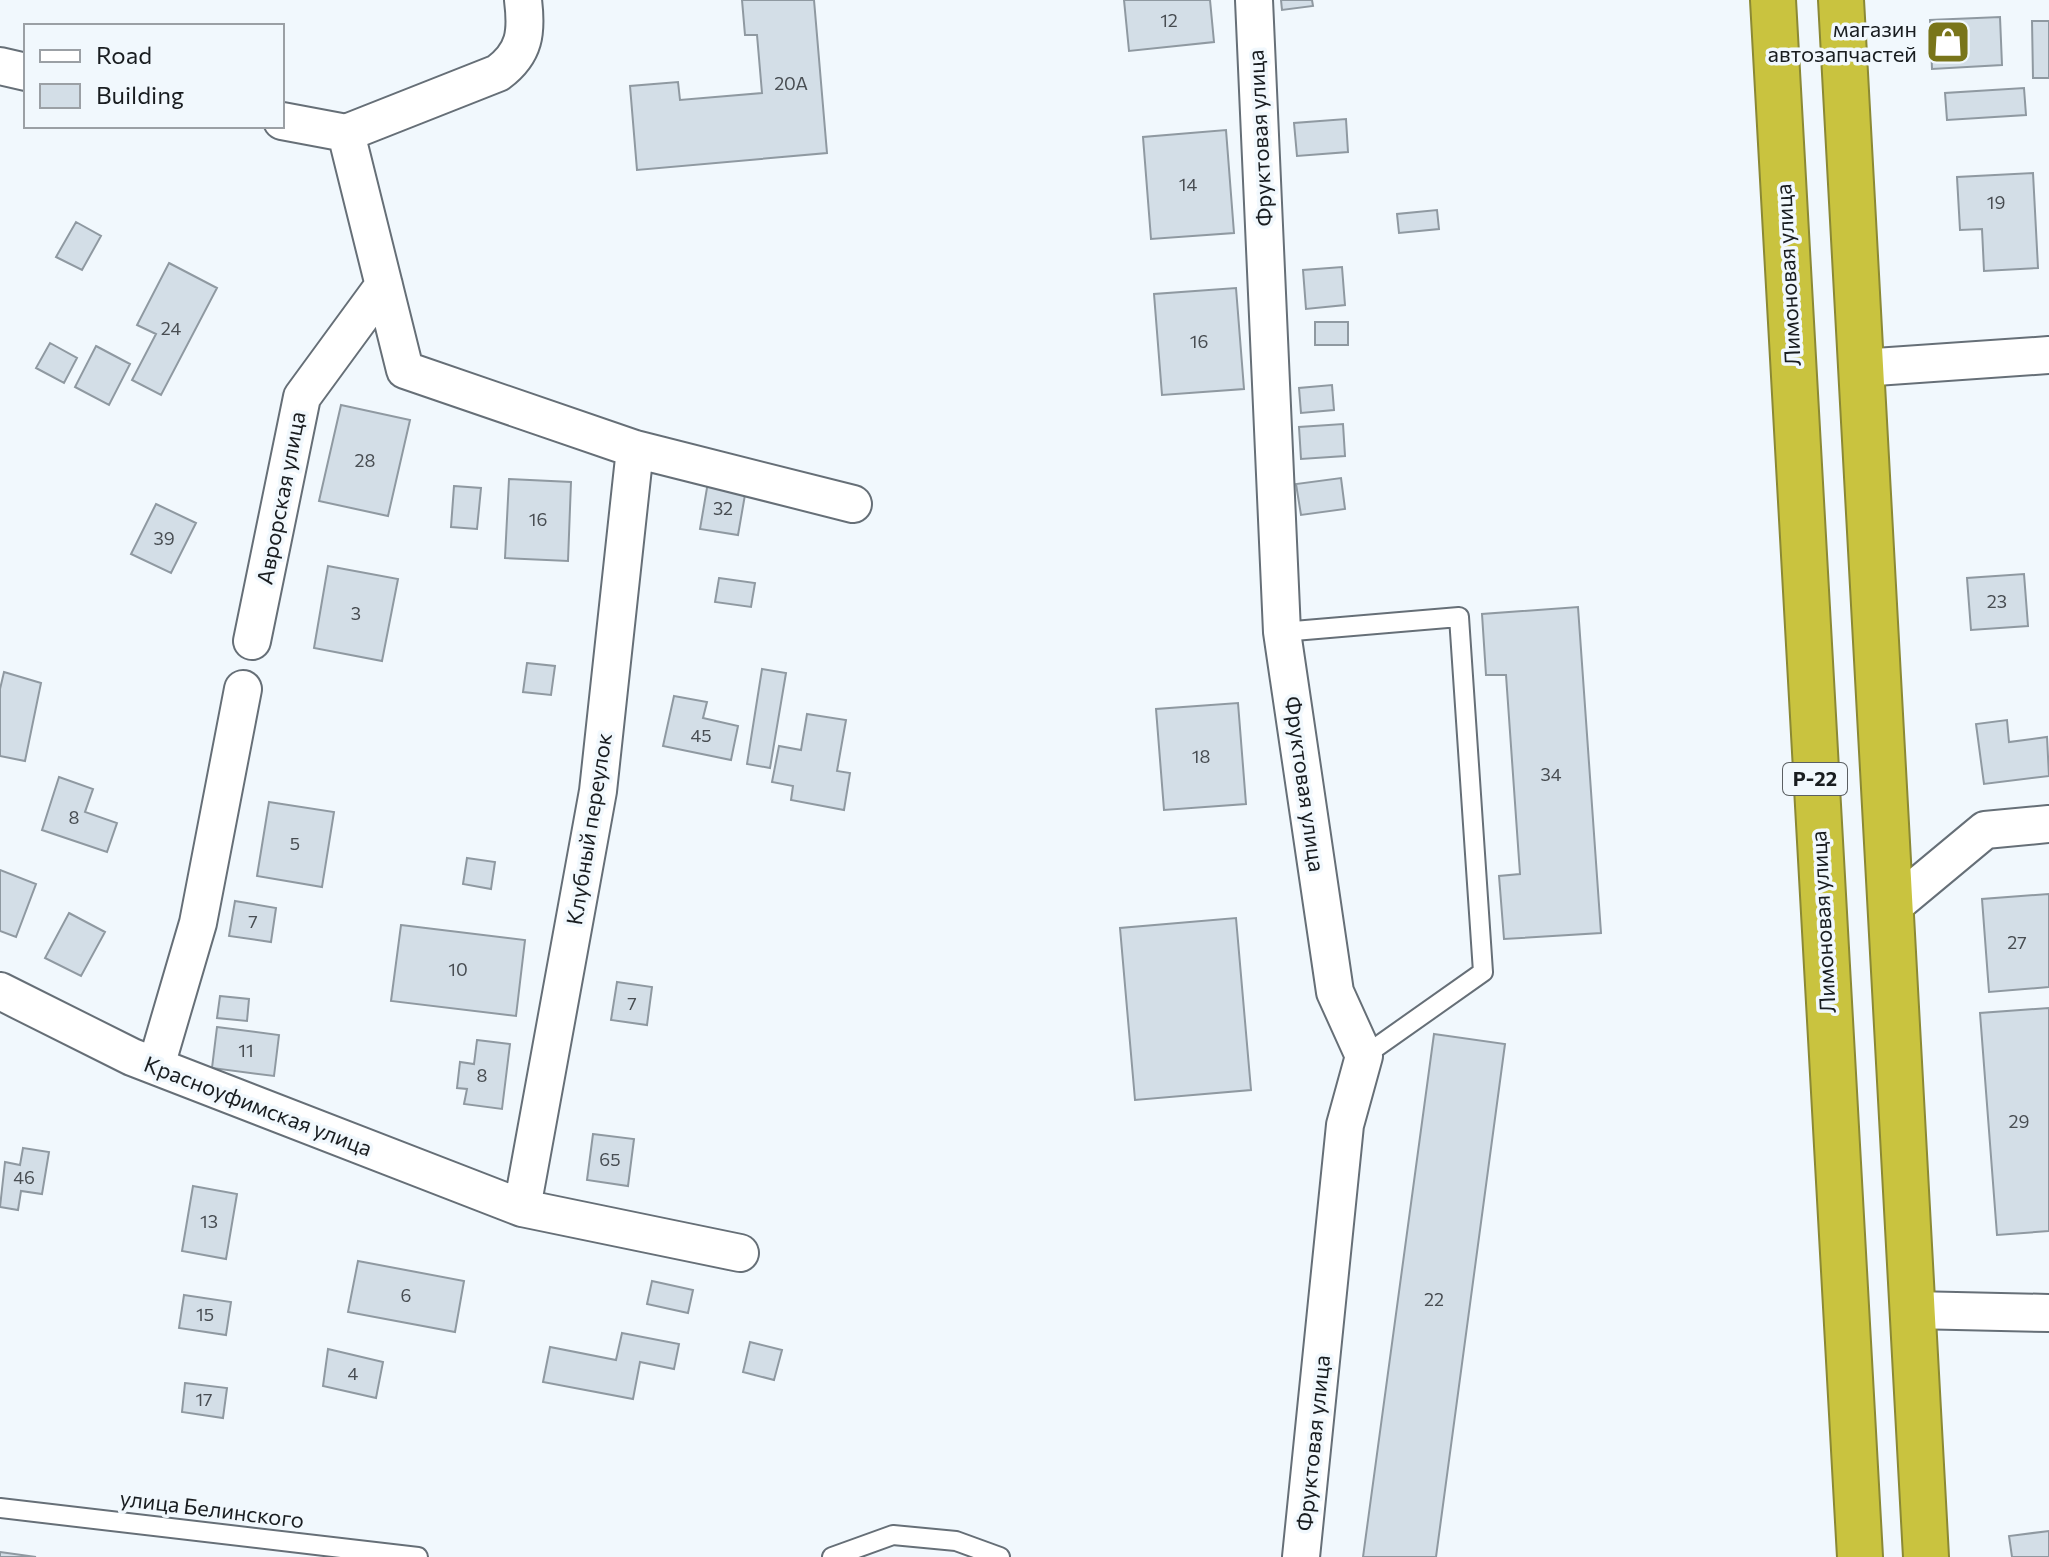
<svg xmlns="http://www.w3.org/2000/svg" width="2049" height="1557" font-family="Commissioner,sans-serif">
  <rect width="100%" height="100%" fill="#f1f8fd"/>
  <!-- building -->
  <path fill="#d3dee7" stroke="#8f99a1" stroke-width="2" d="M 742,0 L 814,0 L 827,153 L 637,170 L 630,86 L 678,82 L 680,100 L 762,93 L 757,35 L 745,35 Z
    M 1124,0 L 1210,0 L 1214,42 L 1129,51 Z
    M 1281,0 L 1312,0 L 1313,6 L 1282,10 Z
    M 2000,17 L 2002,65 L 1932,69 L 1930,20 Z
    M 2032,21 L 2049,21 L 2049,78 L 2033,78 Z
    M 2024,88 L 2026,115 L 1947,120 L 1945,93 Z
    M 1346,119 L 1348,152 L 1297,156 L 1294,123 Z
    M 1226,130 L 1234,233 L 1151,239 L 1143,137 Z
    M 2033,173 L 2038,268 L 1984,271 L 1982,229 L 1960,230 L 1957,177 Z
    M 1437,210 L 1439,229 L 1399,233 L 1397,214 Z
    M 76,222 L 101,236 L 82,270 L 56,257 Z
    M 169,263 L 217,288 L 161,395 L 132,380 L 156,334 L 137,325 Z
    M 1342,267 L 1345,305 L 1306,309 L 1303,270 Z
    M 1236,288 L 1244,389 L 1162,395 L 1154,294 Z
    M 1315,322 L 1348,322 L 1348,345 L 1315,345 Z
    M 50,343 L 77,358 L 64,383 L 36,368 Z
    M 96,346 L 130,364 L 109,405 L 75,387 Z
    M 1332,385 L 1334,410 L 1301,413 L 1299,388 Z
    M 341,405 L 410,420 L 388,516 L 319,501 Z
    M 1343,424 L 1345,456 L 1301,459 L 1299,427 Z
    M 1341,478 L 1345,509 L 1301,515 L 1296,484 Z
    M 509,479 L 571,482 L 568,561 L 505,558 Z
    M 708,482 L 746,489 L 738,535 L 700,529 Z
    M 454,486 L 481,488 L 477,529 L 451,527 Z
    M 156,504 L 196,523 L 171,573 L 131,554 Z
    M 328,566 L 398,579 L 382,661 L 314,648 Z
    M 2024,574 L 2028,626 L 1971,630 L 1967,578 Z
    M 719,578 L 755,583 L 751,607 L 715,602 Z
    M 1578,607 L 1601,933 L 1504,939 L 1499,876 L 1520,874 L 1506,675 L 1486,675 L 1482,614 Z
    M 527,663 L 555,666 L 551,695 L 523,692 Z
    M 762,669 L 786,673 L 770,768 L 747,764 Z
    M 4,672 L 41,683 L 25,761 L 0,756 L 0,689 Z
    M 674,696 L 707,702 L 703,718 L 738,726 L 731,760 L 663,746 Z
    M 1238,703 L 1246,804 L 1164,810 L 1156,709 Z
    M 807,714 L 846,720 L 837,771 L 850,773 L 844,810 L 791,800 L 793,786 L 772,782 L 779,746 L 801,750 Z
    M 2007,720 L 2009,742 L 2047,737 L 2049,776 L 1984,784 L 1976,724 Z
    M 59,777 L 93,789 L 85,812 L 117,823 L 107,852 L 42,830 Z
    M 269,802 L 334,812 L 322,887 L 257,876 Z
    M 467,858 L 495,862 L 491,889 L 463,884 Z
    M 0,870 L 36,884 L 16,937 L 0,931 Z
    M 2049,894 L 2049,987 L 1989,992 L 1982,899 Z
    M 235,901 L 276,908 L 271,942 L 229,936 Z
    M 69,913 L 105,932 L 81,976 L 45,958 Z
    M 1236,918 L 1251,1090 L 1135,1100 L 1120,928 Z
    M 401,925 L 525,940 L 516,1016 L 391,1001 Z
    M 617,982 L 652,987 L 647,1025 L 611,1020 Z
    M 220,996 L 249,999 L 247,1021 L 217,1018 Z
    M 2049,1008 L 2049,1231 L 1997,1235 L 1980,1013 Z
    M 217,1027 L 279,1035 L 274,1076 L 212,1068 Z
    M 1434,1034 L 1505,1044 L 1436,1557 L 1363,1557 Z
    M 477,1040 L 510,1044 L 502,1109 L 464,1104 L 467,1089 L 457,1088 L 460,1062 L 474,1064 Z
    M 593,1134 L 634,1139 L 628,1186 L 587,1180 Z
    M 23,1148 L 49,1152 L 42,1194 L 21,1191 L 18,1210 L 0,1207 L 5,1162 L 20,1165 Z
    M 193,1186 L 237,1194 L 226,1259 L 182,1251 Z
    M 358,1261 L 464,1281 L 455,1332 L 348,1312 Z
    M 652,1281 L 693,1290 L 688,1313 L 647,1304 Z
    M 184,1295 L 231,1302 L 226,1335 L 179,1328 Z
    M 622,1333 L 679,1344 L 674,1369 L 640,1362 L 633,1399 L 543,1382 L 550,1347 L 616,1360 Z
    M 750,1342 L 782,1350 L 774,1380 L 743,1372 Z
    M 328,1349 L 383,1362 L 376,1398 L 323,1386 Z
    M 185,1383 L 227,1388 L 223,1418 L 182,1412 Z
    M 2049,1531 L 2049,1557 L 2012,1557 L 2009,1536 Z
    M 0,1552 L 36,1557 L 0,1557 Z"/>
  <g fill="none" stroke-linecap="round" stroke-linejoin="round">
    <!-- lane casing -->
    <g stroke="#666f77" stroke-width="22">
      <path id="lane" d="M 1282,632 L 1459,617 L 1483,972 L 1364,1056
        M 0,1508 L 418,1557
        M 832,1557 L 893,1535 L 956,1541 L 1000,1557"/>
    </g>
    <!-- street casing -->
    <g stroke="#666f77" stroke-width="40">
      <path id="street" d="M 1254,0 L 1282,632 L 1335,992 L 1364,1056 L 1345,1125 L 1301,1557
        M 0,66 L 26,72
        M 282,121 L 346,133 L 498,73 C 525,53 527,32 523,0
        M 346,133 L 405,370 L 635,449 L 853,504
        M 1861,368 L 2049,355
        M 252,641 L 302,397 L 384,285
        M 1890,909 L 1985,830 L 2049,824
        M 0,991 L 132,1057 L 522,1208 L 740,1253
        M 156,1066 L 198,923 L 243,689
        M 522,1208 L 598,791 L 635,449
        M 1912,1310 L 2049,1313"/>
    </g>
    <!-- highway casing -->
    <g stroke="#8b8934" stroke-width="48">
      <path id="highway" d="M 1773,0 L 1860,1557
        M 1841,0 L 1926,1557"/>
    </g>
    <!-- lane -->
    <use href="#lane" stroke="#fff" stroke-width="18"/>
    <!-- street -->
    <use href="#street" stroke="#fff" stroke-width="36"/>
    <!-- highway -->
    <use href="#highway" stroke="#c9c33f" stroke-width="44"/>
  </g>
  <!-- icons -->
  <defs>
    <g id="shop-square" transform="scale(2.3)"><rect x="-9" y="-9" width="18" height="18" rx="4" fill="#79751a" stroke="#f1f8fd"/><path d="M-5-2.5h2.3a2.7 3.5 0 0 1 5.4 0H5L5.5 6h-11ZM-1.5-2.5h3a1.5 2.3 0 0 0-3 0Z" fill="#fff"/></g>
  </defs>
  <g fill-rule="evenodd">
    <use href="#shop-square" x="1948" y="42"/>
  </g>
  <g text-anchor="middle" stroke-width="7" stroke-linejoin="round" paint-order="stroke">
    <!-- number labels -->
    <g font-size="18" fill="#484d52">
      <text x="1169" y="27">12</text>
      <text x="791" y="90">20А</text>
      <text x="1188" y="191">14</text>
      <text x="1996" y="209">19</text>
      <text x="171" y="335">24</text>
      <text x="1199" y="348">16</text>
      <text x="365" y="467">28</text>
      <text x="723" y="515">32</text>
      <text x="538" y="526">16</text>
      <text x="164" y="545">39</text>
      <text x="1997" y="608">23</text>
      <text x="356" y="620">3</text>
      <text x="701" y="742">45</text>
      <text x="1201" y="763">18</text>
      <text x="1551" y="781">34</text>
      <text x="74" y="824">8</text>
      <text x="295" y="850">5</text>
      <text x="253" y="928">7</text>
      <text x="2017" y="949">27</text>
      <text x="458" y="976">10</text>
      <text x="632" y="1010">7</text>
      <text x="246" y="1057">11</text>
      <text x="482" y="1082">8</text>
      <text x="2019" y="1128">29</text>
      <text x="610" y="1166">65</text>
      <text x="24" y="1184">46</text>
      <text x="209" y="1228">13</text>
      <text x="406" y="1302">6</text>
      <text x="1434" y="1306">22</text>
      <text x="205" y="1321">15</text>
      <text x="353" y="1380">4</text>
      <text x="204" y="1406">17</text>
    </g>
    <!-- shield labels -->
    <rect fill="#f1f8fd" stroke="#5a5f62" stroke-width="2" x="1783" y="763" width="64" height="32" rx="6"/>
    <g font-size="20" font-weight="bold" fill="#191d20">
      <text x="1815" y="786">Р-22</text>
    </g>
    <!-- poi labels -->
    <g font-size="22" fill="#191d20" stroke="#f1f8fd" text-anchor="end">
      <text x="1917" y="37">магазин<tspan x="1917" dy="25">автозапчастей</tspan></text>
    </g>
    <!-- street labels -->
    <g font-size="22" fill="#191d20" stroke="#f1f8fd">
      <text transform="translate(1260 138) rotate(-93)" y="8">Фруктовая улица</text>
      <text transform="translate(1788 275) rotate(-93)" y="8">Лимоновая улица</text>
      <text transform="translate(281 498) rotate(-79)" y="8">Аврорская улица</text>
      <text transform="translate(1305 784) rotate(82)" y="8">Фруктовая улица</text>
      <text transform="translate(589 829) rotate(-81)" y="8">Клубный переулок</text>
      <text transform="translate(1823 922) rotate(-93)" y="8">Лимоновая улица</text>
      <text transform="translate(258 1106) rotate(21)" y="8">Красноуфимская улица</text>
      <text transform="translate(1313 1443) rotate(-84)" y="8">Фруктовая улица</text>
      <text transform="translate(212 1509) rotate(7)" y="8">улица Белинского</text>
    </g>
  </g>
  <!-- legend -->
  <rect x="24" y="24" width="260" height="104" fill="#f1f8fd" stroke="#9ba0a5" stroke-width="2"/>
  <rect x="40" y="50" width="40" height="12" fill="#ffffff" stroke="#9ba0a5" stroke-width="2"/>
  <text x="96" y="64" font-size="24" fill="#191d20">Road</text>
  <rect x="40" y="84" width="40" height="24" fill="#d3dee7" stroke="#9ba0a5" stroke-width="2"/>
  <text x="96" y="104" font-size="24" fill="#191d20">Building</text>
</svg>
